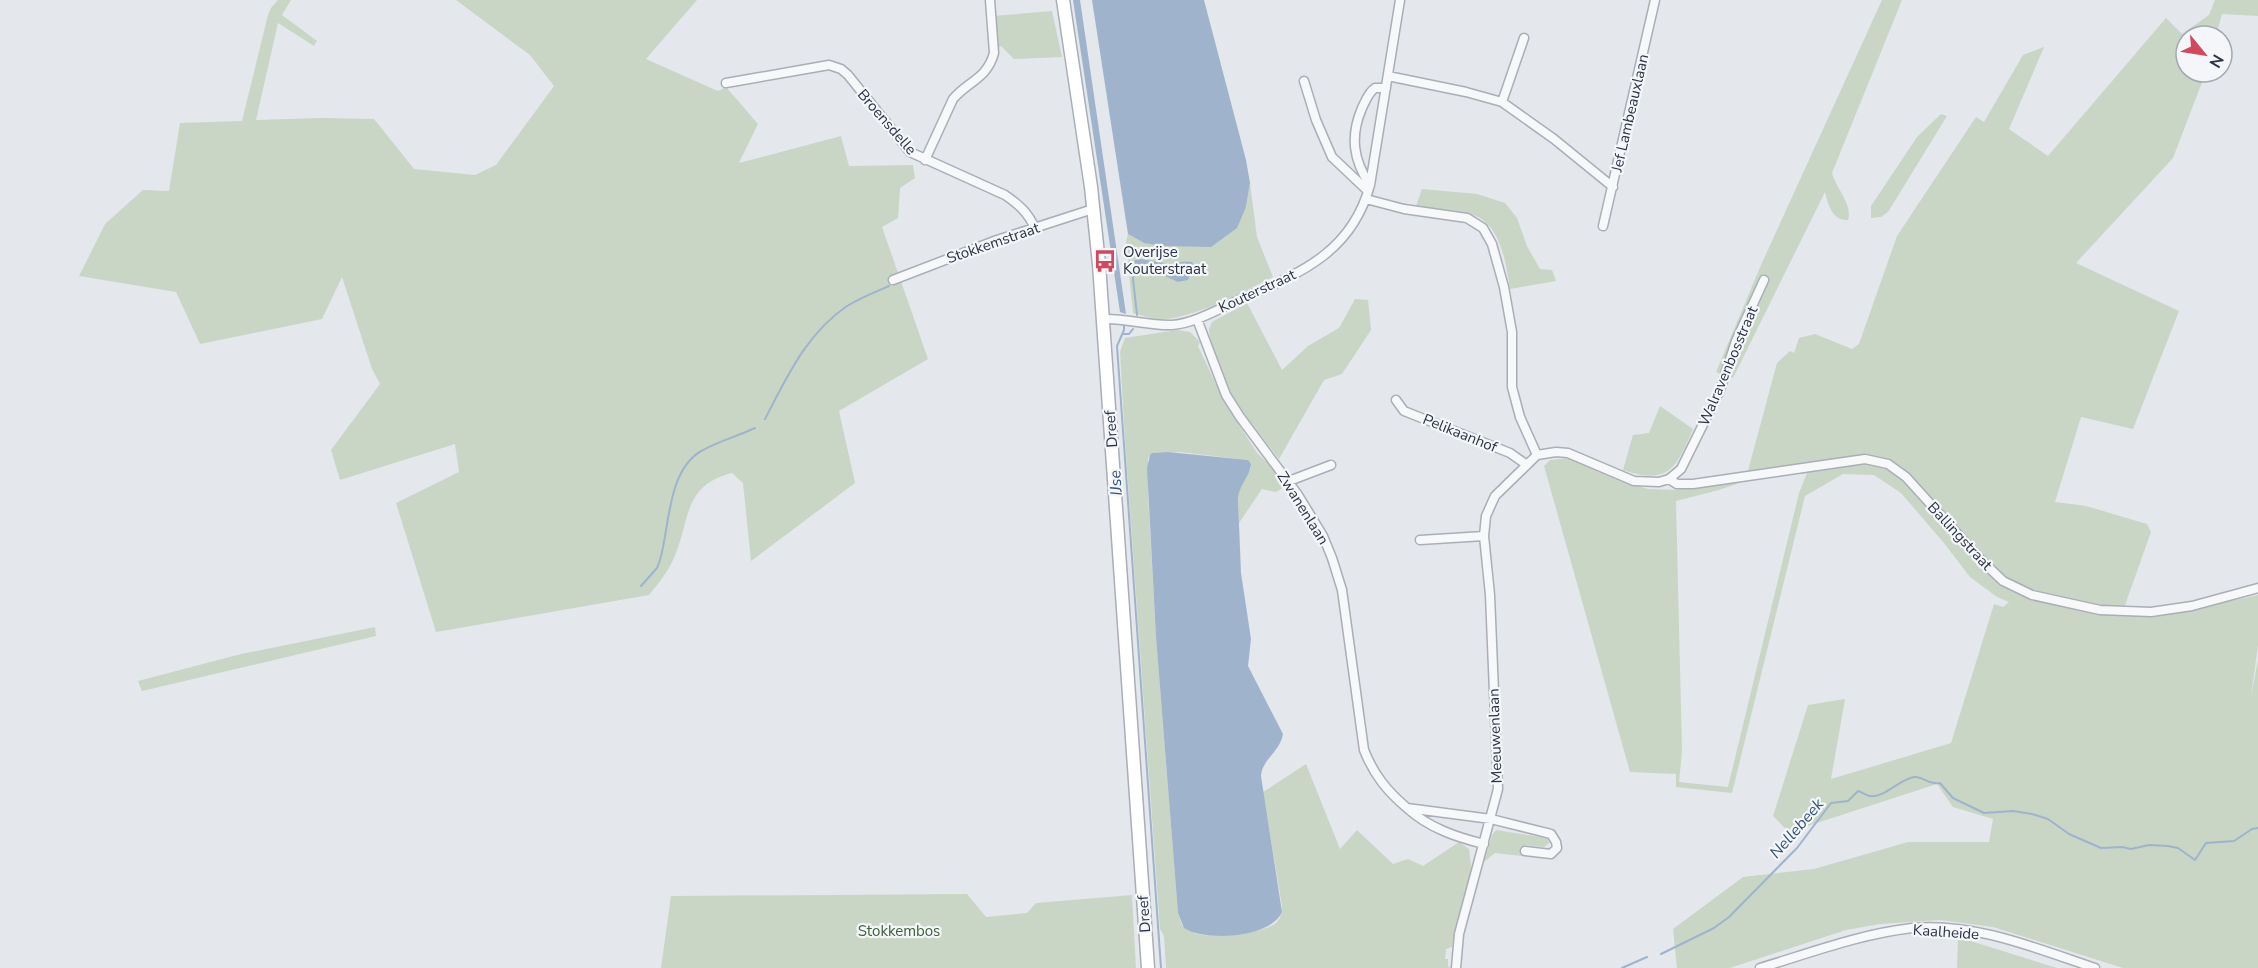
<svg xmlns="http://www.w3.org/2000/svg" width="2258" height="968" font-family="'Nunito Sans',sans-serif">
  <rect width="100%" height="100%" fill="#e4e7ec"/>
  <!-- green -->
  <path fill="#c9d6c5" fill-rule="evenodd" d="M 278,0 L 291,0 L 282,15 L 317,41 L 314,46 L 278,23 L 256,120 L 322,118 L 374,119 L 414,169 L 475,175 L 496,165 L 554,86 L 530,55 L 456,0 L 697,0 L 646,59 L 718,91 L 726,87 L 758,124 L 739,163 L 841,136 L 849,166 L 913,165 L 915,178 L 900,188 L 898,218 L 882,227 L 928,359 L 839,411 L 855,483 L 751,561 L 743,483 L 732,473 C 681,486 691,522 673,560 C 667,573 658,584 649,595 L 436,632 L 396,503 L 459,472 L 455,444 L 340,480 L 331,450 L 380,384 L 372,369 L 342,277 L 322,319 L 200,344 L 176,292 L 79,276 L 105,224 L 143,190 L 169,191 L 180,123 L 242,121 L 268,15 L 271,8 Z
    M 1882,0 L 1902,0 L 1832,173 C 1836,189 1853,204 1848,220 C 1832,221 1828,204 1825,192 L 1733,378 L 1716,372 L 1761,265 Z
    M 2215,0 L 2258,0 L 2258,16 L 2222,14 L 2216,36 L 2186,36 L 2186,72 L 2206,72 L 2173,158 L 2076,263 L 2179,311 L 2133,429 L 2081,417 L 2055,502 L 2086,506 L 2147,524 L 2151,532 L 2124,608 L 2076,601 L 2026,588 L 2022,592 L 2030,597 L 2065,605 L 2118,614 L 2160,616 L 2258,595 L 2258,645 L 2251,697 L 2258,659 L 2258,968 L 2123,968 L 1993,927 L 1940,920 L 1880,924 L 1846,930 L 1730,968 L 1677,968 L 1673,929 L 1743,877 L 1814,869 L 1908,842 L 1989,842 L 1993,819 L 1953,807 L 1937,784 L 1789,832 L 1773,816 L 1808,705 L 1845,699 L 1831,779 L 1951,743 L 1994,604 L 2003,607 L 2009,602 L 1997,597 L 1970,577 L 1944,543 L 1901,493 L 1874,475 L 1843,474 L 1805,496 L 1732,793 L 1676,787 L 1676,774 L 1630,772 L 1544,466 L 1550,460 L 1569,458 L 1620,481 L 1648,489 L 1676,490 L 1745,481 L 1719,490 L 1676,501 L 1682,751 L 1679,782 L 1728,787 L 1799,493 L 1807,473 L 1746,478 L 1777,363 L 1790,351 L 1794,353 L 1799,338 L 1815,334 L 1852,349 L 1859,344 L 1897,236 L 1976,117 L 1984,122 L 2023,55 L 2044,47 L 2009,129 L 2048,156 L 2166,18 L 2182,34 L 2209,15 ZM 1863,456 L 1887,461 L 1906,472 L 1969,544 L 1964,548 C 1942,522 1904,466 1869,462 C 1855,460 1832,466 1817,468 L 1821,464 L 1820,466 L 1841,460 Z
    M 1052,11 L 1062,57 L 1014,59 L 1001,46 L 997,49 L 993,16 Z
    M 1941,114 L 1947,116 L 1888,212 L 1881,217 L 1871,218 L 1871,206 L 1917,137 Z
    M 1250,183 L 1257,237 L 1273,277 C 1244,291 1188,322 1156,319 C 1149,318 1141,315 1133,313 L 1126,242 L 1128,234 L 1144,243 L 1246,207 Z
    M 1422,189 L 1477,194 L 1505,203 L 1517,218 L 1527,246 L 1540,269 L 1552,270 L 1556,281 L 1510,289 C 1506,263 1501,223 1471,214 C 1454,209 1434,209 1416,206 Z
    M 1355,299 L 1368,300 L 1371,330 L 1342,374 L 1324,380 L 1279,459 L 1235,402 L 1211,345 L 1209,329 L 1212,322 L 1247,303 L 1282,370 L 1308,346 L 1339,328 Z
    M 1177,330 L 1190,332 L 1200,342 L 1198,346 L 1221,395 L 1241,428 L 1257,453 L 1274,469 L 1284,487 L 1276,492 L 1262,489 L 1239,523 L 1238,491 L 1251,468 L 1248,460 L 1179,452 L 1152,453 L 1148,458 L 1148,495 L 1156,637 L 1178,913 L 1182,925 C 1187,928 1193,933 1198,934 C 1215,938 1262,934 1276,923 C 1281,918 1282,912 1282,906 L 1263,792 L 1306,764 L 1340,849 L 1357,830 L 1393,864 L 1408,859 L 1423,866 L 1459,842 L 1469,849 L 1472,873 L 1452,947 L 1446,949 L 1445,959 L 1448,959 L 1448,966 L 1450,968 L 1166,968 L 1164,936 L 1160,929 L 1125,441 L 1120,352 L 1125,338 Z
    M 1660,406 L 1693,429 C 1677,467 1669,486 1623,470 L 1633,435 L 1649,433 Z
    M 375,627 L 376,636 L 142,691 L 138,681 L 241,654 Z
    M 1496,830 L 1547,838 L 1549,843 L 1544,847 L 1526,845 L 1522,856 L 1495,853 L 1484,862 L 1492,835 Z
    M 967,894 L 986,917 L 1027,913 L 1036,903 L 1132,895 L 1136,968 L 661,968 L 671,896 Z
    M 1958,937 L 2057,968 L 1957,968 Z"/>
  <!-- water -->
  <path fill="#9fb4cc" d="M 1073,0 L 1080,0 L 1126,314 L 1120,312 Z
    M 1092,0 L 1204,0 L 1246,160 L 1250,183 L 1246,207 L 1237,228 L 1211,247 L 1163,246 L 1144,243 L 1128,234 Z
    M 1141,259 L 1174,265 C 1178,261 1186,261 1192,262 L 1194,265 L 1188,280 L 1178,282 L 1154,271 L 1132,269 L 1131,265 L 1135,260 Z
    M 1168,452 L 1248,460 L 1251,464 C 1250,477 1238,486 1238,499 L 1241,573 L 1251,639 L 1248,666 L 1283,734 C 1280,752 1262,759 1261,776 L 1282,912 C 1271,938 1205,942 1184,928 L 1178,913 L 1156,637 L 1147,468 L 1150,455 L 1152,453 Z"/>
  <g fill="none" stroke-linecap="round" stroke-linejoin="round">
    <!-- stream -->
    <path stroke="#9fb4cc" stroke-width="2" d="M 1134,270 L 1133,279 L 1137,315
      M 1124,323 L 1124,330 L 1117,346 L 1161,968
      M 1123,334 L 1129,334 L 1133,329
      M 765,419 C 787,377 806,334 847,306 C 860,298 875,292 889,286
      M 641,586 L 657,568 L 660,560 C 670,526 667,469 703,450 C 719,441 738,436 755,428
      M 1661,954 L 1714,928 L 1729,917 L 1797,848 L 1831,803 L 1848,801 L 1858,791 C 1862,792 1867,796 1871,796 C 1884,798 1900,779 1914,777 C 1923,776 1928,785 1940,783 L 1953,798 L 1984,813 L 2013,811 L 2032,814 L 2048,819 L 2069,834 L 2101,848 L 2122,847 L 2131,849 L 2149,845 L 2168,846 L 2178,848 L 2195,860 L 2206,843 L 2234,841 L 2252,829 L 2258,828
      M 1622,968 L 1647,957"/>
    <!-- minor casing -->
    <g stroke="#a9aeb7" stroke-width="11">
      <path id="minor" d="M 1388,76 L 1466,92 L 1502,102 L 1554,139 L 1613,187
        M 1304,81 L 1316,120 L 1332,157 L 1368,191
        M 726,83 L 829,65 L 841,69 L 848,75 L 910,152 L 1005,195 C 1018,204 1029,213 1035,229
        M 1502,102 L 1524,38
        M 925,160 L 953,99 C 968,81 987,79 994,53 L 990,0
        M 1370,185 C 1353,160 1350,136 1362,108 C 1366,100 1368,93 1375,88 L 1386,88
        M 1366,199 L 1404,209 L 1467,218 L 1483,228 L 1492,244 L 1504,287 L 1512,332 L 1512,387 L 1520,417 L 1537,455
        M 1603,226 L 1655,0
        M 893,280 L 997,240 L 1093,209
        M 1103,319 C 1126,318 1149,326 1172,325 C 1195,323 1216,310 1237,301 C 1297,274 1351,255 1370,185 L 1400,0
        M 1197,319 L 1226,395 L 1240,417 L 1298,495 L 1323,536 L 1332,558 L 1342,590 L 1364,750 C 1374,775 1387,791 1407,808
        M 1396,400 L 1404,411 L 1510,453 L 1527,465
        M 1537,455 L 1556,452 L 1568,453 L 1634,481 L 1659,482 L 1669,479 L 1681,469 L 1720,390 L 1736,341 L 1764,280
        M 1669,479 L 1677,484 L 1693,484 L 1865,459 L 1888,464 L 1906,477 L 1982,561 L 2003,581 L 2032,595 L 2100,610 L 2151,612 L 2192,606 L 2258,588
        M 1289,481 L 1331,465
        M 1420,540 L 1484,536
        M 1484,844 C 1456,837 1429,828 1407,808 L 1491,819 L 1551,834 L 1556,842 L 1557,848 L 1551,854 L 1525,851
        M 1456,968 L 1459,934 L 1498,789 L 1490,595 L 1484,536 L 1486,516 L 1495,496 L 1537,455
        M 1760,968 C 1810,953 1860,934 1912,928 C 1974,922 2038,949 2095,968"/>
    </g>
    <!-- secondary casing -->
    <g stroke="#a9aeb7" stroke-width="15">
      <path id="secondary" d="M 1063,0 L 1091,187 L 1099,264 L 1148,968"/>
    </g>
    <!-- minor -->
    <use href="#minor" stroke="#f7f8fa" stroke-width="8"/>
    <!-- secondary -->
    <use href="#secondary" stroke="#fff" stroke-width="12"/>
  </g>
  <!-- icons -->
  <defs>
    <g id="bus-bare" transform="scale(1.8)"><path d="M-5-6H5V4H4V6H2V4H-2V6H-4V4H-5ZM-3.5-4V0h7V-4ZM-3.5 1.2v1.5H-2V1.2ZM2 1.2v1.5H3.5V1.2Z" fill="#d1495b" stroke="#f4f6f9" stroke-width="2.5" paint-order="stroke"/></g>
  </defs>
  <g fill-rule="evenodd">
    <use href="#bus-bare" x="1105" y="261"/>
  </g>
  <g text-anchor="middle" stroke-width="4.5" stroke-linejoin="round" paint-order="stroke">
    <!-- street labels -->
    <g font-size="15" fill="#2b3445" stroke="#f4f6f9">
      <text transform="translate(1630 113) rotate(-77)" y="5">Jef Lambeauxlaan</text>
      <text transform="translate(887 122) rotate(49)" y="5">Broensdelle</text>
      <text transform="translate(993 243) rotate(-19)" y="5">Stokkemstraat</text>
      <text transform="translate(1257 291) rotate(-25)" y="5">Kouterstraat</text>
      <text transform="translate(1728 366) rotate(-67)" y="5">Walravenbosstraat</text>
      <text transform="translate(1111 429) rotate(-94)" y="5">Dreef</text>
      <text transform="translate(1460 433) rotate(22)" y="5">Pelikaanhof</text>
      <text transform="translate(1303 508) rotate(58)" y="5">Zwanenlaan</text>
      <text transform="translate(1960 536) rotate(47)" y="5">Ballingstraat</text>
      <text transform="translate(1495 736) rotate(-92)" y="5">Meeuwenlaan</text>
      <text transform="translate(1144 914) rotate(-94)" y="5">Dreef</text>
      <text transform="translate(1946 932) rotate(4)" y="5">Kaalheide</text>
    </g>
    <!-- poi labels -->
    <g font-size="15" fill="#2b3445" stroke="#f4f6f9" text-anchor="start">
      <text x="1123" y="257">Overijse<tspan x="1123" dy="17">Kouterstraat</tspan></text>
    </g>
    <!-- park labels -->
    <g font-size="15" fill="#3f6138" stroke="#f4f6f9">
      <text x="899" y="936">Stokkembos</text>
    </g>
    <!-- water labels -->
    <g font-size="16" font-style="italic" fill="#34527a" stroke="#f4f6f9">
      <text transform="translate(1115 483) rotate(-94)" y="6">IJse</text>
      <text transform="translate(1796 828) rotate(-49)" y="6">Nellebeek</text>
    </g>
  </g>
  <!-- north arrow -->
  <g transform="translate(2204 54) rotate(120)"><circle r="28" fill="#f4f6f9" stroke="#a4a8b1" stroke-width="1.5"/>
  <path d="M0-4.5L10 22L0 15L-10 22Z" fill="#d1495b"/>
  <text y="-9" font-size="16" font-weight="bold" text-anchor="middle" fill="#2b3445">N</text>
  </g>
</svg>
